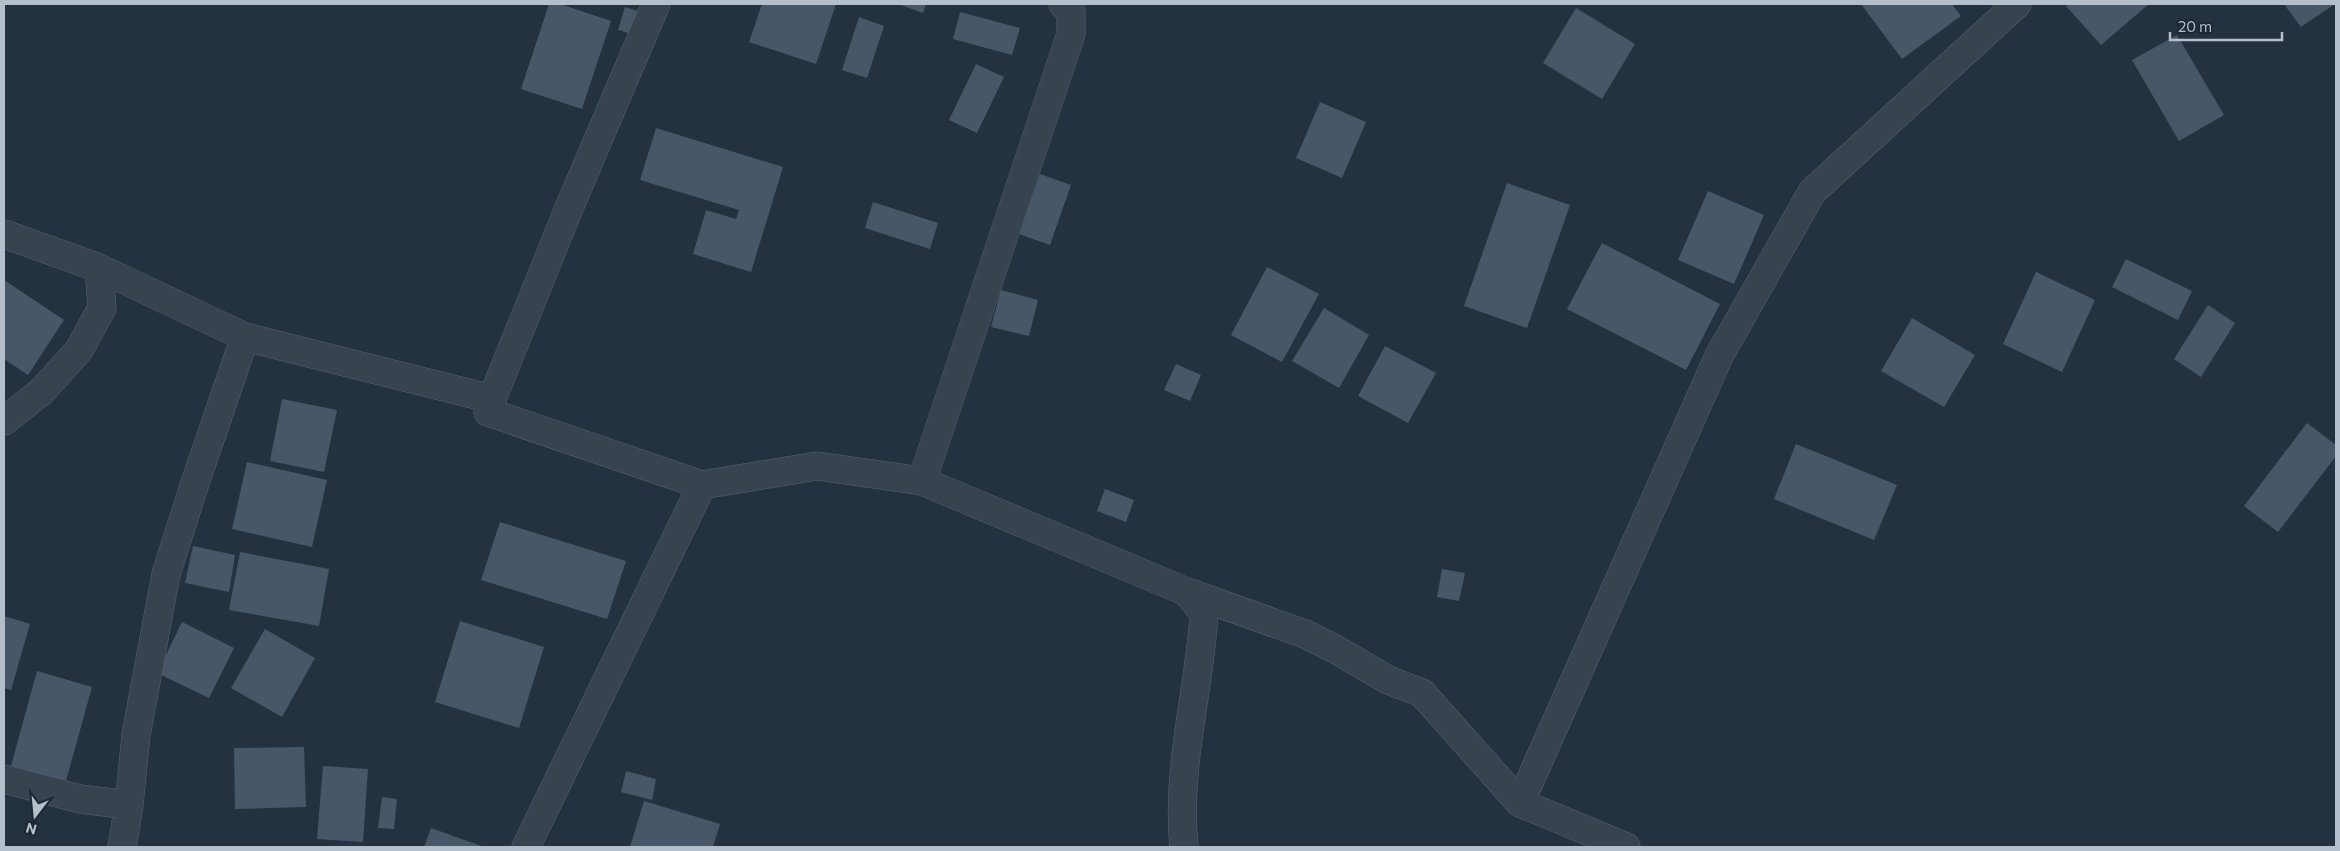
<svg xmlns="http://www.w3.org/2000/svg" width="2340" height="851" font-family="Commissioner,sans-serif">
  <rect width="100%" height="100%" fill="#243141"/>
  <!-- building -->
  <path fill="#485767" d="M 549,4 L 560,4 L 611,21 L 582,109 L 521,89 Z
    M 762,4 L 836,4 L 816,64 L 749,42 Z
    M 898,4 L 926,4 L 923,13 Z
    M 1861,4 L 1952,4 L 1961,16 L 1902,59 Z
    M 2070,4 L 2149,4 L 2101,45 L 2066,6 Z
    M 2284,4 L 2335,4 L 2301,27 Z
    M 625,7 L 641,12 L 635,35 L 618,30 Z
    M 1576,8 L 1635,44 L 1602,99 L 1543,63 Z
    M 960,12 L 1020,28 L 1012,55 L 953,39 Z
    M 859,17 L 884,26 L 867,78 L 842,70 Z
    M 2177,35 L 2224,115 L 2179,141 L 2132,60 Z
    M 976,64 L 1004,77 L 977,133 L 949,120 Z
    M 1320,102 L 1366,122 L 1342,178 L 1296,158 Z
    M 656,128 L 783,167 L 751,272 L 693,254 L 706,210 L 736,219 L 739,210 L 640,180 Z
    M 1040,174 L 1071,185 L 1050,245 L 1019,234 Z
    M 1507,183 L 1570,205 L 1527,328 L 1464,306 Z
    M 1708,191 L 1764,215 L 1734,284 L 1678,260 Z
    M 873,202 L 938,223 L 930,249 L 865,228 Z
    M 1602,243 L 1720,304 L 1686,370 L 1567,309 Z
    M 2126,259 L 2192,291 L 2178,320 L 2112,287 Z
    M 1267,267 L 1319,294 L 1282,362 L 1231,335 Z
    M 2036,272 L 2095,300 L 2062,372 L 2003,344 Z
    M 4,280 L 64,320 L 28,375 L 4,359 Z
    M 1001,290 L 1038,300 L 1029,336 L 991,327 Z
    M 2208,305 L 2235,323 L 2201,377 L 2174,359 Z
    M 1324,308 L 1369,335 L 1339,388 L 1292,361 Z
    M 1912,318 L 1975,355 L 1944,407 L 1881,371 Z
    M 1385,346 L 1436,373 L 1408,423 L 1358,396 Z
    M 1176,364 L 1201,375 L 1190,401 L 1164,390 Z
    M 282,399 L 337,410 L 324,472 L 270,461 Z
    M 2307,423 L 2336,445 L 2336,456 L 2278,532 L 2244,506 Z
    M 1796,444 L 1897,485 L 1874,540 L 1774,499 Z
    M 247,462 L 327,480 L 312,547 L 232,529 Z
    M 1105,489 L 1134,500 L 1126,522 L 1097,511 Z
    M 500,522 L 626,561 L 607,619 L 481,580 Z
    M 193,546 L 235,555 L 229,592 L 185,583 Z
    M 240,552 L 329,569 L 319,626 L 229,610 Z
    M 1442,569 L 1465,573 L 1459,601 L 1437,597 Z
    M 4,616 L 30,624 L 11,690 L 4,688 Z
    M 460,621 L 544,647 L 519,728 L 435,702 Z
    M 182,622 L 234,648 L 209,698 L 157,673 Z
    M 265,629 L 315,658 L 282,717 L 231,688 Z
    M 37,671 L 92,687 L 66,781 L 11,766 Z
    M 304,747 L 306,807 L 235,809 L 234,748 Z
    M 323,766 L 368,769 L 363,842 L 317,839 Z
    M 626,771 L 656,779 L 652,800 L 621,792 Z
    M 382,797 L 397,799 L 394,829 L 378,828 Z
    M 644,801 L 720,824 L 713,847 L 630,847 Z
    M 431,828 L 484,847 L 424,847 Z"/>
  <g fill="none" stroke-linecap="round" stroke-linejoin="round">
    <!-- minor casing -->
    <g stroke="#56616e" stroke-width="29">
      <path id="minor" d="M 4,234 L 99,268 L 245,337 L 492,399 L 488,412 L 702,485 L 817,466 L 922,481 L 1187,592 L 1305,634 L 1337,650 L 1388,680 L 1422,693 L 1520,803 L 1626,847
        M 492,399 L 569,208 L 656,4
        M 4,421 L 42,391 L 79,350 L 102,308 L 99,268
        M 922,481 L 1071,34 L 1071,12 L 1063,4
        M 4,779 L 80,799 L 129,805
        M 1520,803 L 1719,356 L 1812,192 L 2017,4
        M 122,847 L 129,805 L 136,735 L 166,574 L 195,483 L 245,337
        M 526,847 L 702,485
        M 1184,847 C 1176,767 1199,693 1204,614 L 1187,592"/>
    </g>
    <!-- minor -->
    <use href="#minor" stroke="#384350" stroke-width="28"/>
  </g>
  <!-- border -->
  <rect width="2340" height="851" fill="none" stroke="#b5becb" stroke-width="10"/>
  <!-- north arrow -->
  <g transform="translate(35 816) rotate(196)" stroke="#1d2835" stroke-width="4" paint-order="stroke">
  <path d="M0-4L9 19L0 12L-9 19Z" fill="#b5becb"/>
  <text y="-8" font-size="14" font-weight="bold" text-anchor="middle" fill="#b5becb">N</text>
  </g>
  <!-- scale -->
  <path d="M2170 32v8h112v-8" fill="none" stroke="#b5becb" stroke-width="2.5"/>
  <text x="2178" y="32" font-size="15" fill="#b5becb" stroke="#1d2835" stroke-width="4" paint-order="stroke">20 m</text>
</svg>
